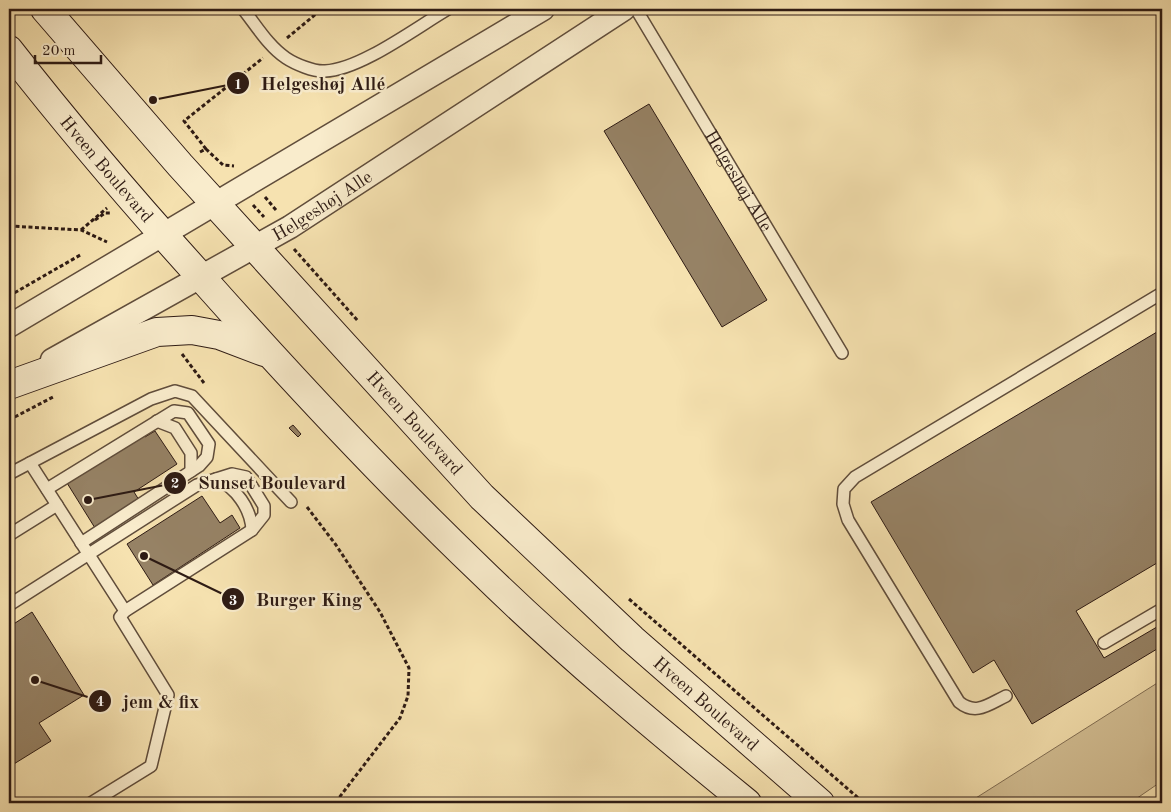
<svg xmlns="http://www.w3.org/2000/svg" width="1171" height="812" font-family="'Old Standard TT',serif">
  <rect width="100%" height="100%" fill="#f6e2b0"/>
  <filter id="stains"><feTurbulence type="fractalNoise" baseFrequency=".004" numOctaves="4"/><feColorMatrix values="0 0 0 0 .2 0 0 0 0 .09 0 0 0 0 .02 0 0 0 .5 -.17"/></filter>
  <radialGradient id="worn" r=".72"><stop offset=".6" stop-color="#630" stop-opacity="0"/><stop offset="1" stop-color="#630" stop-opacity=".3"/></radialGradient>
  <!-- green -->
  <path fill="#d4c095" stroke="#816e54" d="M 1162,680 L 1162,781 L 1130,803 L 968,803 Z"/>
  <!-- building -->
  <path fill="#968265" stroke="#2e1b14" d="M 649,104 L 767,300 L 722,327 L 604,131 Z
    M 1162,329 L 1162,560 L 1076,611 L 1104,658 L 1162,624 L 1162,646 L 1032,724 L 994,660 L 973,673 L 871,502 Z
    M 293,425 L 301,434 L 298,437 L 289,428 Z
    M 155,431 L 177,464 L 134,492 L 139,500 L 95,528 L 67,483 L 144,435 L 145,437 Z
    M 202,496 L 220,523 L 232,515 L 240,528 L 153,585 L 127,544 Z
    M 32,612 L 84,695 L 39,723 L 51,741 L 9,767 L 9,647 L 14,643 L 9,635 L 9,627 Z"/>
  <g fill="none" stroke-linecap="round" stroke-linejoin="round">
    <!-- lane casing -->
    <g stroke="#604d3b" stroke-width="14">
      <g id="lane">
        <path d="M 243,9 C 256,25 268,46 286,58 C 295,64 314,72 325,71 C 360,70 417,27 448,9"/>
        <path id="s1" d="M 636,9 L 842,353"/>
        <path d="M 157,421 L 175,428 L 191,453 L 191,471"/>
        <path d="M 30,463 L 125,611"/>
        <path d="M 9,474 L 151,399 L 175,391 L 192,396 L 291,502"/>
        <path d="M 216,479 C 236,487 251,509 252,530"/>
        <path d="M 47,489 L 174,411 L 188,413 L 209,444 L 207,457 L 199,466 L 81,543"/>
        <path d="M 9,535 L 57,505"/>
        <path d="M 9,605 L 197,485 L 232,474 L 246,477 L 264,506 L 264,515 L 252,530 L 125,611 L 120,617 L 168,695 L 151,766 L 91,803"/>
        <path d="M 1104,643 L 1162,609"/>
        <path d="M 1006,696 C 989,704 976,716 959,702 L 848,520 L 843,504 L 844,489 L 855,477 L 1162,293"/>
      </g>
    </g>
    <!-- street casing -->
    <g stroke="#604d3b" stroke-width="25">
      <g id="street">
        <path d="M 9,326 L 543,9"/>
        <path id="s2" d="M 52,360 L 290,227 L 624,9"/>
      </g>
    </g>
    <!-- secondary casing -->
    <g stroke="#2e1b14" stroke-width="30">
      <g id="secondary">
        <path id="s3" d="M 45,9 L 180,165 L 482,497 L 632,639 L 820,803"/>
        <path id="s4" d="M 9,50 C 70,128 134,203 201,277 C 290,377 382,476 479,569 C 564,652 655,728 747,803"/>
        <path d="M 9,385 L 157,332 L 192,330 L 219,335 L 264,352"/>
      </g>
    </g>
    <!-- path -->
    <path stroke="#2e1b14" stroke-width="3" stroke-dasharray="4 2.5" stroke-linecap="butt" d="M 287,38 L 322,9
      M 206,149 L 184,121 L 263,58
      M 200,152 L 206,149 L 223,165 L 234,166
      M 265,197 L 276,210
      M 253,205 L 264,217
      M 95,220 L 105,213 L 112,213
      M 9,226 L 81,230 L 107,242
      M 81,230 L 107,208
      M 294,249 L 358,321
      M 9,296 L 82,254
      M 182,354 L 204,383
      M 9,420 L 53,397
      M 307,507 L 336,545 L 380,612 L 409,668 L 408,696 L 400,718 L 335,803
      M 629,599 L 864,803"/>
    <!-- lane -->
    <use href="#lane" stroke="#f9eccc" stroke-width="11"/>
    <!-- street -->
    <use href="#street" stroke="#f9eccc" stroke-width="22"/>
    <!-- secondary -->
    <use href="#secondary" stroke="#f9eccc" stroke-width="28"/>
  </g>
  <g text-anchor="middle" stroke-width="5" stroke-linejoin="round" paint-order="stroke">
    <!-- street labels -->
    <g font-size="18" fill="#2e1b14" stroke="#f9eccc">
      <text dy="6" stroke="none"><textPath href="#s4" startOffset="154">Hveen Boulevard</textPath></text>
      <text dy="6" stroke="none"><textPath href="#s1" startOffset="200">Helgeshøj Alle</textPath></text>
      <text dy="6" stroke="none"><textPath href="#s2" startOffset="311">Helgeshøj Alle</textPath></text>
      <text dy="6" stroke="none"><textPath href="#s3" startOffset="555">Hveen Boulevard</textPath></text>
      <text dy="6" stroke="none"><textPath href="#s3" startOffset="960">Hveen Boulevard</textPath></text>
    </g>
  </g>
  <!-- callouts -->
  <path fill="none" stroke="#2e1b14" stroke-width="2" d="M153 100L238 83M88 500L175 483M144 556L233 599M35 680L100 701"/>
  <g fill="#2e1b14" stroke="#f9eccc" stroke-width="2">
    <circle cx="153" cy="100" r="5"/>
    <circle cx="88" cy="500" r="5"/>
    <circle cx="144" cy="556" r="5"/>
    <circle cx="35" cy="680" r="5"/>
    <circle cx="238" cy="83" r="12"/>
    <circle cx="175" cy="483" r="12"/>
    <circle cx="233" cy="599" r="12"/>
    <circle cx="100" cy="701" r="12"/>
  </g>
  <g font-size="15" text-anchor="middle" font-weight="bold" fill="#fff">
    <text x="238" y="89">1</text>
    <text x="175" y="488">2</text>
    <text x="233" y="605">3</text>
    <text x="100" y="706">4</text>
  </g>
  <g font-size="19" text-anchor="middle" font-weight="bold" fill="#2e1b14" stroke="#f9eccc" stroke-width="5" stroke-linejoin="round" paint-order="stroke">
    <text x="323" y="90">Helgeshøj Allé</text>
    <text x="272" y="489">Sunset Boulevard</text>
    <text x="309" y="606">Burger King</text>
    <text x="161" y="708">jem &amp; fix</text>
  </g>
  <!-- margin -->
  <rect width="1171" height="812" fill="none" stroke="#f6e2b0" stroke-width="30"/>
  <rect x="10" y="10" width="1151" height="792" fill="none" stroke="#2e1b14" stroke-width="2.5"/>
  <rect x="15" y="15" width="1141" height="782" fill="none" stroke="#2e1b14"/>
  <!-- scale -->
  <path d="M35 55v8h66v-8" fill="none" stroke="#2e1b14" stroke-width="2.5"/>
  <text x="42" y="55" font-size="15" fill="#2e1b14" stroke="#f9eccc" stroke-width="4" paint-order="stroke">20 m</text>
  <rect width="100%" height="100%" filter="url(#stains)"/>
  <rect width="100%" height="100%" fill="url(#worn)"/>
</svg>
